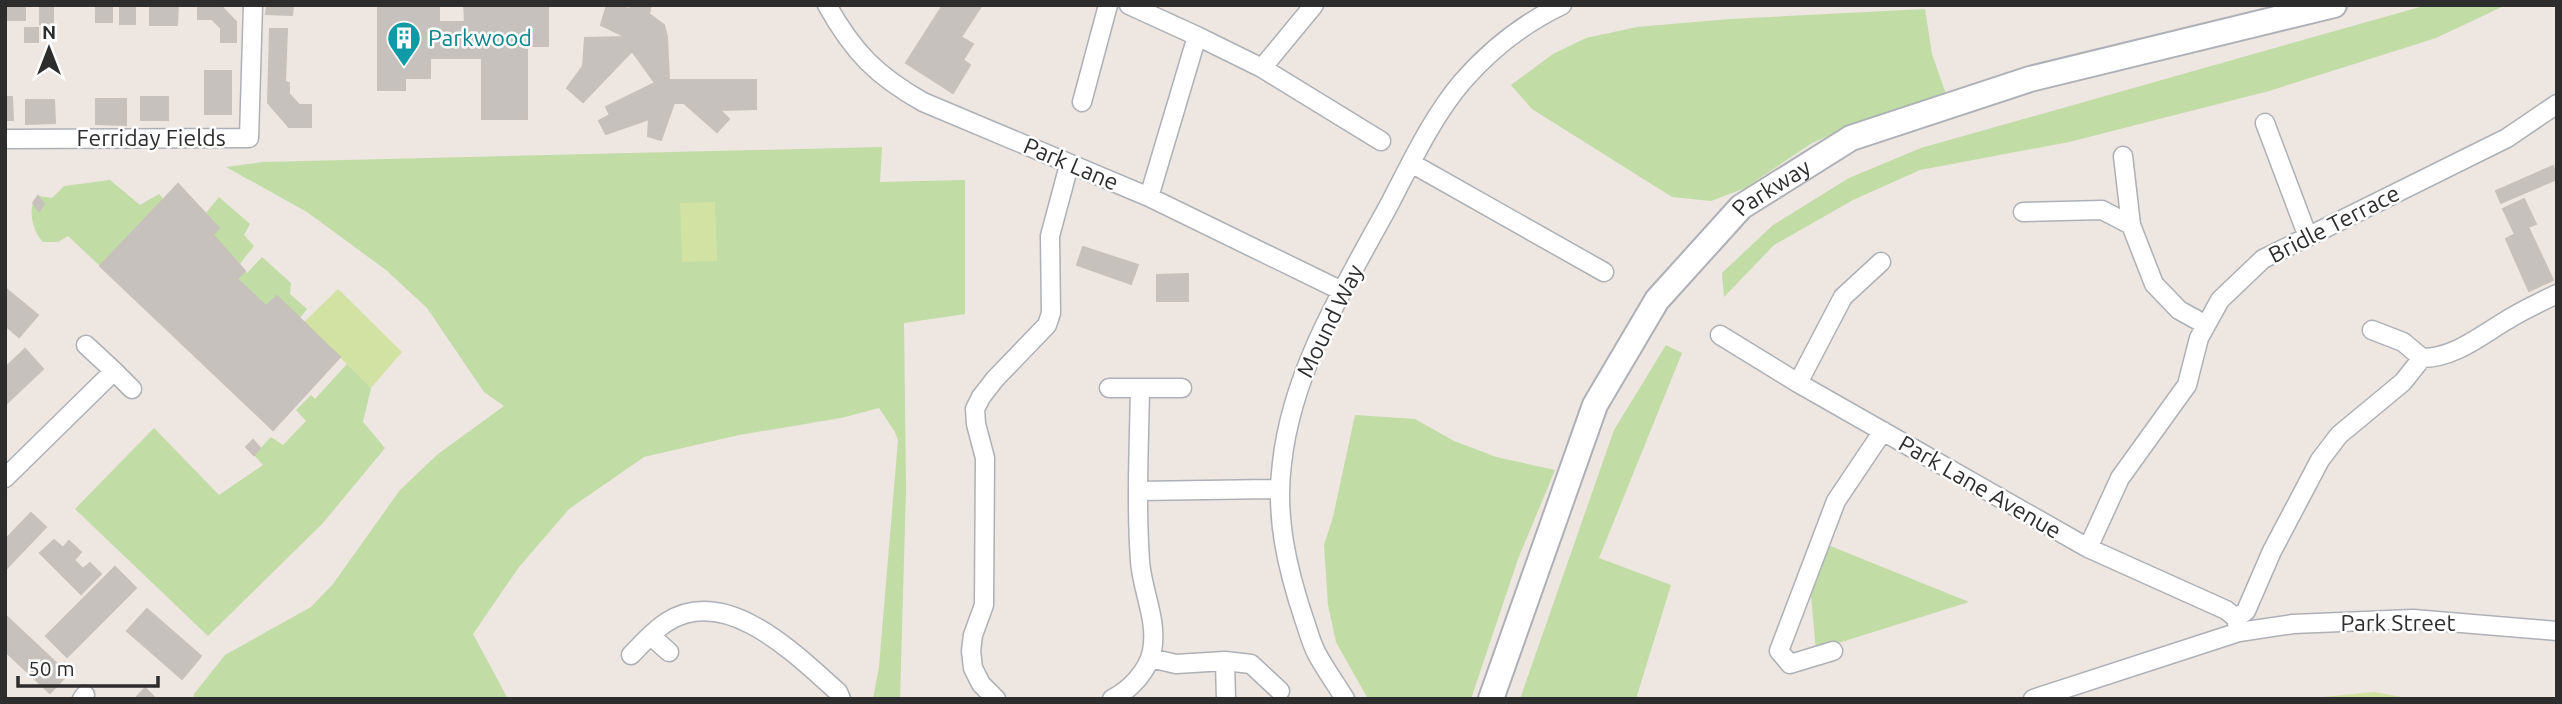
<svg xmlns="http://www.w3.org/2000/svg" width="2562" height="704" font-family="Ubuntu,sans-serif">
  <rect width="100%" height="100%" fill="#ede6e1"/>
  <!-- green -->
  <path fill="#c1dca4" d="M 2427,5 L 2506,5 L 2436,38 L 2269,91 L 2069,142 L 1920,170 L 1853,200 L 1774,245 L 1724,297 L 1722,273 L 1773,225 L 1849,178 L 1921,148 Z
    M 1925,9 L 1932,54 L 1947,97 L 1909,106 L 1855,124 L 1812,143 L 1745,188 L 1711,201 L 1672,197 L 1532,109 L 1511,85 L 1553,54 L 1586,38 L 1637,27 L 1730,19 Z
    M 882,147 L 880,182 L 965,180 L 965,314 L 904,323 L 906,489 L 900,699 L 873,699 L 879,667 L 898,440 L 895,432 L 879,408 L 841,418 L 739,435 L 644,457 L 569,509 L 519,567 L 473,634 L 508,699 L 193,699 L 194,694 L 225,655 L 311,607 L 333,584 L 400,490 L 438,454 L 504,406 L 484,392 L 427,308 L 386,270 L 307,212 L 226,167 L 263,162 Z
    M 110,180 L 140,205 L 159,194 L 164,199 L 100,266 L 68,236 L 58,242 L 43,242 C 34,233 29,215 33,203 L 39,210 L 44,205 L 38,196 L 52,198 L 64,186 Z
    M 219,197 L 250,224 L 244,235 L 254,246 L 239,265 L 213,235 L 219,227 L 206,213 Z
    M 262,257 L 291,283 L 290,294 L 307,309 L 300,318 L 266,306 L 237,279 L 245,271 L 247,273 Z
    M 1666,345 L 1682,353 L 1599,558 L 1671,585 L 1636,699 L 1520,699 L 1614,430 Z
    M 347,364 L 371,388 L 363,422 L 385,448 L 323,523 L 208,636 L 75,509 L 154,428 L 219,495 L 263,465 L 254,455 L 271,437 L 283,445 L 306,421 L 296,410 L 311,395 L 315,399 Z
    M 1355,415 L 1415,419 L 1454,441 L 1496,457 L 1555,470 L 1518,559 L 1471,699 L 1368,699 L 1336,642 L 1328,605 L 1324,545 L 1333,517 Z
    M 1828,545 L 1969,602 L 1816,650 L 1811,596 Z"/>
  <!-- pitch -->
  <path fill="#d2e2a2" d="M 715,202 L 717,261 L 682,262 L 680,203 Z
    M 338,289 L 402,352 L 371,388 L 304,322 Z
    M 2374,692 L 2413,699 L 2303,699 Z"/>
  <!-- building -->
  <path fill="#c6c1bc" stroke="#c8c1bb" stroke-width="2" d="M 5,5 L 25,5 L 25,20 L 5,20 Z
    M 40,5 L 53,5 L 53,23 L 40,24 Z
    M 96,5 L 112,5 L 112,22 L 96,22 Z
    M 120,5 L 135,5 L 135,24 L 120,24 Z
    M 150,5 L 178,5 L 177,25 L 150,25 Z
    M 198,5 L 220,5 L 236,22 L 236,42 L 221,42 L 221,28 L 212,19 L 198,19 Z
    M 267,5 L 293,5 L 292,15 L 266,14 Z
    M 378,5 L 439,5 L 439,22 L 465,22 L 464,5 L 548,5 L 548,46 L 527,46 L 527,119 L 482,119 L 482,58 L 430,58 L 430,78 L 405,78 L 405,90 L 378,90 Z
    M 607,5 L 631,9 L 630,5 L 651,5 L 649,14 L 664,25 L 667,37 L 669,80 L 756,80 L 756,109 L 720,110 L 729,119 L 717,132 L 684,103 L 674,103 L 661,140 L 648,136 L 649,119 L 606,134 L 599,121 L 610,115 L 606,107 L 655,83 L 632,51 L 583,102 L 567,88 L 583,66 L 585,38 L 626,37 L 601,25 Z
    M 943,5 L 982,5 L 961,37 L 973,44 L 963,60 L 970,65 L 953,93 L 906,63 Z
    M 25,28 L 38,28 L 38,42 L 25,42 Z
    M 270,29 L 287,29 L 285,82 L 289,83 L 289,94 L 299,105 L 311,105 L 311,127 L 289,127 L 268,103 Z
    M 205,71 L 231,71 L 231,114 L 205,114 Z
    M 5,97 L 12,97 L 13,120 L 5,120 Z
    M 141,97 L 168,97 L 168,120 L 141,120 Z
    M 96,99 L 126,99 L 126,125 L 96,124 Z
    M 26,100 L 54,100 L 55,123 L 26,124 Z
    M 2553,166 L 2557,179 L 2501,203 L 2496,191 Z
    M 178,184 L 219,228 L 213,235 L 245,271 L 237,279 L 266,306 L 277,296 L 340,357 L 273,430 L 100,266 Z
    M 38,196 L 44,204 L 39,211 L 33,203 Z
    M 2524,199 L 2536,224 L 2528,227 L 2553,280 L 2529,291 L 2506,239 L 2515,234 L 2503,209 Z
    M 1083,247 L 1138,265 L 1131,284 L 1077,265 Z
    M 1188,274 L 1188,301 L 1157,301 L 1157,275 Z
    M 5,288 L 38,315 L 19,337 L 5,325 Z
    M 25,349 L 43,369 L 5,405 L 5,368 Z
    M 253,440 L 260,448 L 254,455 L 246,447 Z
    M 31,513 L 46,527 L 5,570 L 5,540 Z
    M 54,540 L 63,548 L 69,541 L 81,552 L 74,560 L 83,569 L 90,563 L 101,574 L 81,594 L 40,553 Z
    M 115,567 L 136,588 L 67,657 L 46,636 Z
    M 147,609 L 201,656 L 182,679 L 127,631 Z
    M 5,615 L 68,674 L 50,693 L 5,651 Z
    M 145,688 L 156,699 L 135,699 Z"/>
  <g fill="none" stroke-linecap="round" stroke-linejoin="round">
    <!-- street casing -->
    <g stroke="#adb1b7" stroke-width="21">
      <path id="street" d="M 827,5 C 853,52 877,76 923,102 L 1149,197 L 1342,291
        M 1129,5 L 1197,36 L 1262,68 L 1381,141
        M 1262,68 L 1314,5
        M 1082,102 L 1108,5
        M 2265,123 L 2308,237
        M 5,139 L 249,138 L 253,5
        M 2123,156 L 2131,225
        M 1411,163 L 1604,272
        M 1149,197 L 1197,36
        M 2023,212 L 2102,210 L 2131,225 L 2154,284 L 2179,310 L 2206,325
        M 2372,330 L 2403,342 L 2422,358 C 2454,358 2480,336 2507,320 C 2523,310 2540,302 2557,294
        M 1720,335 L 1798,383 L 2088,548 L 2226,610 L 2236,618 L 2239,632
        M 114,371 L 132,389
        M 1798,383 L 1843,297 L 1881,262
        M 1109,388 L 1182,388
        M 5,478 L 114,371 L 86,345
        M 1138,491 L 1280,489
        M 2088,548 L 2120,478 L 2187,385 L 2199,338 L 2220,300 L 2263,259 L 2507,138 L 2557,104
        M 2236,618 L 2246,611 L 2272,551 L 2320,460 L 2339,435 L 2403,382 L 2422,358
        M 651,636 L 669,652
        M 1833,651 L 1790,664 L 1779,651 L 1836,501 L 1883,431
        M 631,655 C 642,644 654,630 667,622 C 727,584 796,655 838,692 L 841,699
        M 1150,658 L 1176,664 L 1225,661 L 1251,664 L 1280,691
        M 1225,661 L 1226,699
        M 82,699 L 85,695
        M 996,699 L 981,684 L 973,668 L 971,651 L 973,635 L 984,605 L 985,458 L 976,424 L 975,409 L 981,397 L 995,379 L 1047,325 L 1051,313 L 1050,236 L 1069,165
        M 1112,699 C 1130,690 1148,671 1152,651 C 1158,620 1142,591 1140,561 C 1136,503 1139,446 1140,388
        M 1345,699 C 1336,684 1325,669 1317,654 C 1311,643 1308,630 1304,619 C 1287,568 1275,517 1282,463 C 1292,370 1345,286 1389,205 C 1411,163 1431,119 1462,82 C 1490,50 1524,23 1562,5
        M 2033,699 L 2239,632 L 2293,624 L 2413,619 L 2557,631"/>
    </g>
    <!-- secondary casing -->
    <g stroke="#adb1b7" stroke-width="28">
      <g id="secondary">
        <path id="s1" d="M 1491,699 L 1595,405 L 1657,300 L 1741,207 L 1851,138 L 2030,79 L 2334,5"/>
      </g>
    </g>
    <!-- street -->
    <use href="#street" stroke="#fff" stroke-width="18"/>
    <!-- secondary -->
    <use href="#secondary" stroke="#fff" stroke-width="24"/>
  </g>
  <!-- icons -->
  <defs>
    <g id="building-pin" transform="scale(1.75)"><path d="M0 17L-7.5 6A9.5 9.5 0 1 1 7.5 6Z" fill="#0f9aa8" stroke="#fff"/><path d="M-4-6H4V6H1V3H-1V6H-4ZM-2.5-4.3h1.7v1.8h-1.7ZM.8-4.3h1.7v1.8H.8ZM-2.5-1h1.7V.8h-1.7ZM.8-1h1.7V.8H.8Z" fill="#fff"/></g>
  </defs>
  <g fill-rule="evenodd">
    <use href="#building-pin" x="404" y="38"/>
  </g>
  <g text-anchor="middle" stroke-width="5" stroke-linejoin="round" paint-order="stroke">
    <!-- culture labels -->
    <g font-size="23" fill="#0d838f" stroke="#fff" text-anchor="start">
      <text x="428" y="46">Parkwood</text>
    </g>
    <!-- street labels -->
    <g font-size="23" fill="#2d2d2d" stroke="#fff">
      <text x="151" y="146">Ferriday Fields</text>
      <text transform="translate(1071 164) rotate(23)" y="8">Park Lane</text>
      <text dy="8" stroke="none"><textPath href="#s1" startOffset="595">Parkway</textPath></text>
      <text transform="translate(2334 224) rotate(-27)" y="8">Bridle Terrace</text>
      <text transform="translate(1330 321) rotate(-64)" y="8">Mound Way</text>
      <text transform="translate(1980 487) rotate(30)" y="8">Park Lane Avenue</text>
      <text x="2398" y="631">Park Street</text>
    </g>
  </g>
  <!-- border -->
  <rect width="2562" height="704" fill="none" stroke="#2d2d2d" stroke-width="14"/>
  <!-- north arrow -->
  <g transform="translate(49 49)" stroke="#ffffff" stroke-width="5" paint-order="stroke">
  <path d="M0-5L12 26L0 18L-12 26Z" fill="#2d2d2d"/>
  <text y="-10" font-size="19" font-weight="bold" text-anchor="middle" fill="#2d2d2d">N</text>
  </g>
  <!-- scale -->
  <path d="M18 676v10h140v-10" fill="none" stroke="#2d2d2d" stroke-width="3.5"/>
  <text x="28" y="676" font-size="21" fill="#2d2d2d" stroke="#ffffff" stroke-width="5" paint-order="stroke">50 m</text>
</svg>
